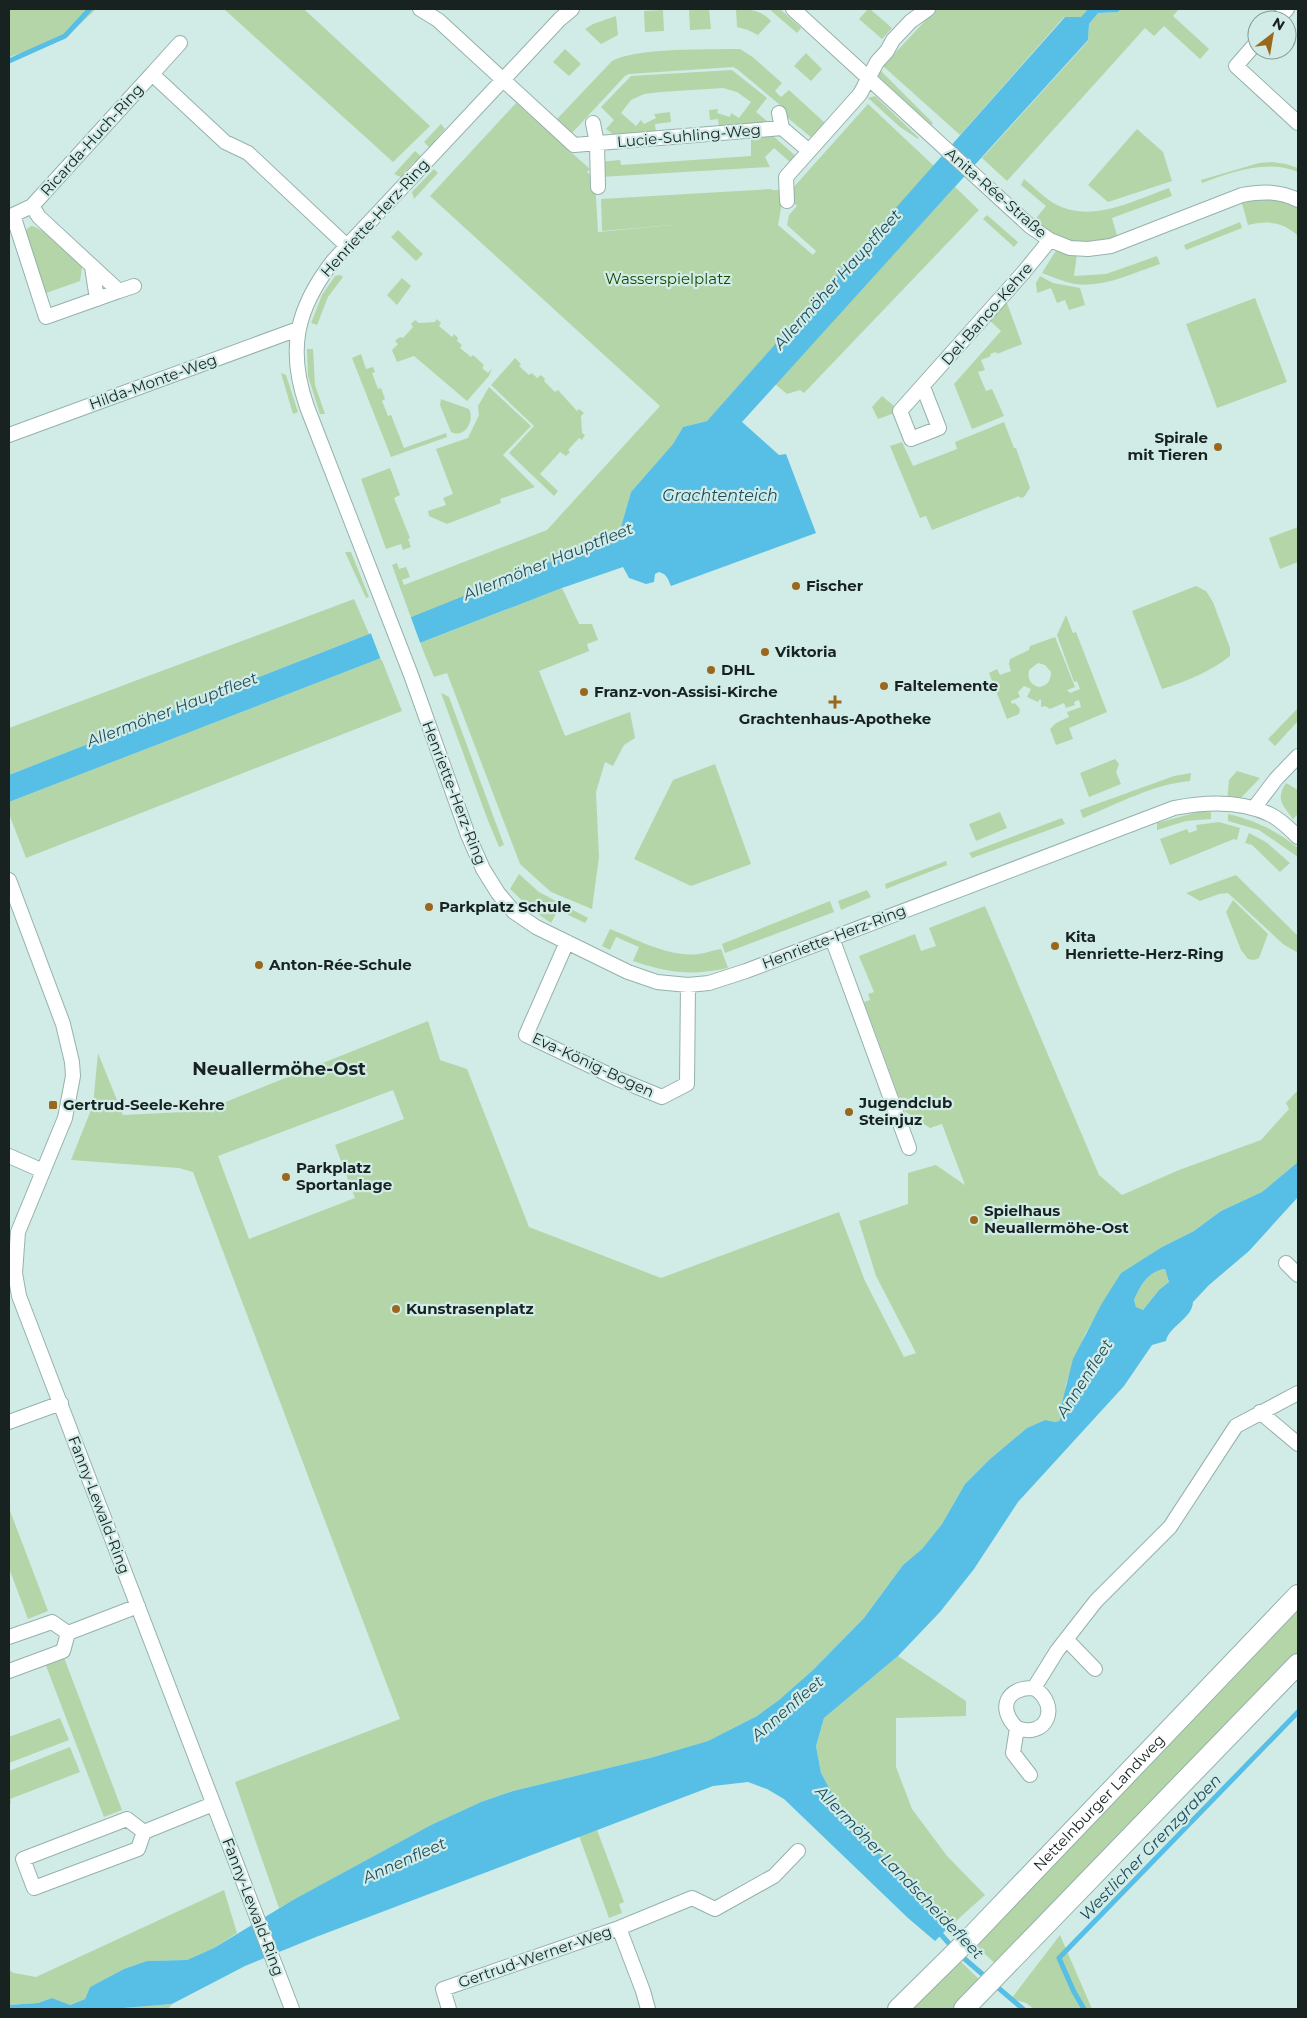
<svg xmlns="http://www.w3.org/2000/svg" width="1307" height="2018" font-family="Montserrat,sans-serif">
  <rect width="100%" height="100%" fill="#d1ece7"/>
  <!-- green -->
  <path fill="#b3d5a8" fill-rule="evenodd" d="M 9,9 L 96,9 L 64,39 L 9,57 Z
    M 224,9 L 304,9 L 430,126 L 393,162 Z
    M 689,9 L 709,9 L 711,29 L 690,30 Z
    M 736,9 C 750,9 761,10 771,21 L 758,35 L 748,30 L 737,27 Z
    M 769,9 L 780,9 L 801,28 L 797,33 Z
    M 868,9 L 870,9 L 892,28 L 882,39 L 859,19 Z
    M 936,9 L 1088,9 L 1081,17 L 1064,17 L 960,135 L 883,66 Z
    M 1121,9 L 1179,9 L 1173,16 L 1209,49 L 1200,59 L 1164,26 L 1154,36 L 1145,28 L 1007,181 L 982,158 L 1088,41 L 1089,24 L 1098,13 L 1118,12 Z
    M 663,10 L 664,31 L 645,32 L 644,11 Z
    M 616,16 L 618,35 L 601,44 L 585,29 L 593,24 Z
    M 565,49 L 581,64 L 569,76 L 553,62 Z
    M 726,49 L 740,49 L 754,58 L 782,83 L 775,91 L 781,97 L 789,90 L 825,123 L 812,138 L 777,109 L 780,105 L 737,69 L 733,67 L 629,74 L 625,76 L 572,133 L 557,119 L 612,61 C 637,48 696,50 726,49 Z
    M 806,53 L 822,69 L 811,81 L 794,66 Z
    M 732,70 L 767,98 L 756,112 L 767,121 L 765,124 L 719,128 L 718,119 L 710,120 L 709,110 L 718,109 L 717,113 L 730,117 L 731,113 L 739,118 L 751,102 L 737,92 L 723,88 L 661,92 L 644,94 L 631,100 L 621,113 L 636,126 L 641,120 L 644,124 L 656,118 L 654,114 L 670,112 L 671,122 L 655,124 L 656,133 L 615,136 L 606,129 L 614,120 L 601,107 L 631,76 Z
    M 880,70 L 933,123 L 931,125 L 878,76 Z
    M 875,96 L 919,138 L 918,139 L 900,127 L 868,98 Z
    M 516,103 L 590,169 L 587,172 L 595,179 L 598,232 L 684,224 L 602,231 L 601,199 L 771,189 L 772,190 L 781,190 L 781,208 L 778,225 L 813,255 L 816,251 L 787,225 L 789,215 L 797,206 L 792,201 L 792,189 L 868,104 L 934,166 L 707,421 L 683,427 L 673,444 L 631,492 L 619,534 L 411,618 L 392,565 L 397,563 L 399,569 L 406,567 L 410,577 L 402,580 L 404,585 L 547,530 L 660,406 L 430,196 Z
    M 441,124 L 445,129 L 436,139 L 433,151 L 424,142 Z
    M 1137,129 L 1163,152 L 1172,181 L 1108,202 L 1088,185 Z
    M 773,136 L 797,157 L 791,163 L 774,148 L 765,157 L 770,167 L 600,177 L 600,162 L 620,160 L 621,165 L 751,156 L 751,138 Z
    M 415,151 L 424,159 L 422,162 L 414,162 L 401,177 L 394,174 Z
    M 1272,162 L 1286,164 L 1298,168 L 1298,172 C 1266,159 1233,172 1202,183 L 1201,180 L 1259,163 Z
    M 434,169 L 438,173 L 414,199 L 412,192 Z
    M 1024,179 C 1034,187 1045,199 1057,205 C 1093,223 1135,200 1169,188 L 1172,196 L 1112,218 L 1118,239 C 1081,247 1064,244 1033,222 L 1046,206 L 1021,185 Z
    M 955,187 L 979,210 L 804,393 L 800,390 L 787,394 L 775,384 Z
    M 1264,195 L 1298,206 L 1298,236 C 1284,222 1267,220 1248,225 L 1241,200 Z
    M 987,215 L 1018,242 L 1014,247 L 983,219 Z
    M 1240,222 L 1242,228 L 1186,250 L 1184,245 Z
    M 31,226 C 43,226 72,258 82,267 L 80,281 L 46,293 L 25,233 L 27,229 Z
    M 398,230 L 423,254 L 416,261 L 391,237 Z
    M 1060,250 L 1077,254 L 1074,276 L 1106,274 L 1157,256 L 1160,264 C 1133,273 1104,288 1075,284 C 1064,282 1053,277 1042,273 L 1055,252 Z
    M 340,275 L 343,277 L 328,297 L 317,325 L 311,323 L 322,295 L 335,276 Z
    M 1040,276 L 1053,283 L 1080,288 L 1085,305 L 1069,310 L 1065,300 L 1057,303 L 1051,288 L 1037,293 L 1036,283 Z
    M 402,278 L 411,286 L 397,305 L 387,295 Z
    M 1004,295 L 1022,344 L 997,354 L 996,352 L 990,354 L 991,356 L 981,360 L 985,370 L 978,372 L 986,391 L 992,389 L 1004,416 L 972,429 L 954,384 L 1001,331 L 985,316 Z
    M 1255,298 L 1287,382 L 1217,408 L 1186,324 Z
    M 437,319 L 441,323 L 439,326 L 452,337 L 454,334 L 458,338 L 457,341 L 462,345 L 460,348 L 471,357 L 473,355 L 484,365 L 482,368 L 488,373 L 492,368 L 489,376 L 467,401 L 414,356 L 397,362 L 392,350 L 398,344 L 395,341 L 400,337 L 403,338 L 413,327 L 411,324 L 415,320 L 419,323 L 435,322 Z
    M 307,349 L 313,349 L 315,385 L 325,414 L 320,414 L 308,376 Z
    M 361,354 L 366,369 L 373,367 L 375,372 L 372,373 L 378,389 L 381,388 L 385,399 L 382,401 L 388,416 L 391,415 L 404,448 L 446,433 L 447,437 L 391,457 L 352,358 Z
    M 515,358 L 521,364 L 519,366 L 529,375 L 532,373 L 537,378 L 541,375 L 545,379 L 544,381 L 555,392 L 558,390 L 577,411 L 579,409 L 584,413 L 581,416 L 582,433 L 585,435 L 582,440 L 579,438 L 568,450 L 570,452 L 566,456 L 560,452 L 540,474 L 558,491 L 554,496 L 509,453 L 534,426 L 491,385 Z
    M 281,373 L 286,375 L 298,412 L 293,414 Z
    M 489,387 L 531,426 L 503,455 L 535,487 L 500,499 L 501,503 L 447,524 L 429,516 L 428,511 L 446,505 L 443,498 L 453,494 L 436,449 L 468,438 L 479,415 L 478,406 Z
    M 882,396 L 900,411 L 878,419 L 872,407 Z
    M 441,399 L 469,409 C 475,420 465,439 451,432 L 440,405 Z
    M 1004,422 L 1014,448 L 1016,448 L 1030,488 L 1024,497 L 1020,498 L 1019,496 L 932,530 L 926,516 L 920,518 L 890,446 L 902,442 L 913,466 L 957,449 L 955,442 Z
    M 390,468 L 400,495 L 394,498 L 410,538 L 408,539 L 411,547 L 403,550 L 401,544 L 386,549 L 361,479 Z
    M 1298,527 L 1298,562 L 1280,569 L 1269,538 Z
    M 345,552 L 351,552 L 369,597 L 366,598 Z
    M 1196,586 L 1206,591 L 1213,602 L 1230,648 L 1230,656 C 1210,672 1187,681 1162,689 L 1132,611 Z
    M 562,588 L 579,624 L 592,624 L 598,640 L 587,644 L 589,651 L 539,671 L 565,736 L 630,712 L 635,738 L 624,745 L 613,766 L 605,762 L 596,792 L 599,857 L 592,909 L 551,892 L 520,864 L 447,673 L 434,677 L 420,643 Z
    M 354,599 L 369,634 L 9,775 L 9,728 Z
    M 1066,615 L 1073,633 L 1076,632 L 1107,712 L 1069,728 L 1073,739 L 1056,745 L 1050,729 L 1056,723 L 1069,717 L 1067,712 L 1081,707 L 1079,700 L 1074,702 L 1075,705 L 1066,708 L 1064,703 L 1050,709 L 1045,706 L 1041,707 L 1041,700 L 1040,699 L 1038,702 L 1027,697 L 1031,689 L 1024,686 L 1018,692 L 1020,697 L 1011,701 L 1012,704 L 1015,703 L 1020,709 L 1019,714 L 1007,719 L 989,673 L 997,669 L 1000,675 L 1011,671 L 1009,664 L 1010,659 L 1029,650 L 1030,646 L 1055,637 L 1075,687 L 1067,690 L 1070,693 L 1080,689 L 1077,681 L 1074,682 L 1057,635 ZM 1038,663 L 1045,665 L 1051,672 C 1051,680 1048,685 1040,687 C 1031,686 1027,679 1029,670 Z
    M 381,658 L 402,711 L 26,858 L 9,814 L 9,802 Z
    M 441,693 L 449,697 L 504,845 L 499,847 L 487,818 Z
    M 1298,708 L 1298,721 L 1275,746 L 1268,739 Z
    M 1115,759 L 1119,764 L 1116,772 L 1121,784 L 1089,797 L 1080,773 Z
    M 715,764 L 751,864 L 691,886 L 634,859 L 673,780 Z
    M 1237,771 L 1260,778 L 1239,800 L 1227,802 L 1229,780 Z
    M 1191,773 L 1190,781 C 1154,784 1117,804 1083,818 L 1080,810 L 1174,776 Z
    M 1286,783 L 1298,790 L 1298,814 L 1293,819 C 1283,805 1275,800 1286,783 Z
    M 1000,812 L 1007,828 L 976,841 L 969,824 Z
    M 1198,812 L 1211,812 L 1211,819 L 1186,821 L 1157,830 L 1157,823 Z
    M 1228,814 C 1257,821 1275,830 1298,848 L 1298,857 L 1259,830 L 1228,821 Z
    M 1062,818 L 1065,824 L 972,858 L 969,853 Z
    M 1219,822 L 1240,828 L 1237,840 L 1234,839 L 1170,865 L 1160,839 L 1187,829 L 1189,833 L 1197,830 L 1196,825 Z
    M 1249,833 L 1266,842 L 1290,863 L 1280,872 L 1252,845 L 1245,843 Z
    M 946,861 L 947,865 L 886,889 L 885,884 Z
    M 519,874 L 539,892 L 588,918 L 585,923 L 558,910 L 551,923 L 531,909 L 510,889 Z
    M 1236,875 L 1298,936 L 1298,953 L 1283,944 L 1228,893 L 1219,894 L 1200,901 L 1186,893 Z
    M 867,890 L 871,897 L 841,910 L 838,901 Z
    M 1233,900 L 1268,934 L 1259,958 L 1254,960 L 1248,959 L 1241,950 L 1226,912 Z
    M 830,901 L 834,912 L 725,953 L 722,944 Z
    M 985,906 L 1099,1175 L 1122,1195 L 1179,1170 L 1261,1140 L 1289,1109 L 1286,1103 L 1298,1090 L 1298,1162 L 1262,1192 L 1221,1211 L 1194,1231 L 1162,1247 L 1121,1273 L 1085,1334 L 1066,1384 L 1065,1395 L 1061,1407 L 1063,1413 L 1059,1421 L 1055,1422 L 1045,1420 L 1027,1428 L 990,1459 L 965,1484 L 942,1524 L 922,1549 L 903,1565 L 864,1618 L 813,1670 L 779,1700 L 757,1716 L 708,1741 L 650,1758 L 513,1791 L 481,1802 L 431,1825 L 279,1908 L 235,1782 L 400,1719 L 193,1172 L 179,1168 L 71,1160 L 93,1105 L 98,1053 L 123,1115 L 203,1111 L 428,1021 L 440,1060 L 467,1069 L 529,1227 L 661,1278 L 839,1212 L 865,1281 L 904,1357 L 916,1353 L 876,1276 L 859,1221 L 908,1204 L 908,1173 L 936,1165 L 965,1185 L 942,1124 L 930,1128 L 904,1111 L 864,1002 L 870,1000 L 868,994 L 874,992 L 859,956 L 915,934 L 921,951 L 936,946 L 929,928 ZM 393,1090 L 404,1119 L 335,1145 L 355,1198 L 249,1239 L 218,1156 Z
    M 610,929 C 636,939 670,958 699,954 C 706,953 714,950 721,949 L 728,968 C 689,976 670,973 633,961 L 639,947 L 616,937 L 610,950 L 602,946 Z
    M 1165,1269 L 1169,1282 L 1159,1290 L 1143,1310 L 1136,1307 L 1134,1300 C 1140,1286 1148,1271 1165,1269 Z
    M 9,1508 L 48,1611 L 28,1619 L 9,1568 Z
    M 1298,1603 L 1298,1655 L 1001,1969 L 973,1943 Z
    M 63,1655 L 122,1810 L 104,1817 L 45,1663 Z
    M 898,1656 L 966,1701 L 966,1716 L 896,1718 L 896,1767 L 912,1809 L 947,1856 L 985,1895 L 946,1930 L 852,1822 L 834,1797 L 821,1773 L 816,1746 L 824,1718 Z
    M 60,1718 L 69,1740 L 9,1763 L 9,1737 Z
    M 70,1747 L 80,1772 L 10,1799 L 11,1803 L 9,1804 L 9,1771 Z
    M 597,1830 L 624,1902 L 619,1904 L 622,1913 L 609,1918 L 579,1836 Z
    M 224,1890 L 237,1933 L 214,1948 L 187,1960 L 147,1961 L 124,1969 L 90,1987 L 85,1999 L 69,2005 L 52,1998 L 38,2003 L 9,2005 L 9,1970 L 14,1973 L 36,1977 Z
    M 1060,1935 L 1092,2009 L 1034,2009 L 1026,2003 L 1011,1999 Z
    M 959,1960 L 983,1983 L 958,2009 L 912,2009 Z
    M 172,2004 L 168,2009 L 111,2009 Z"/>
  <!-- water -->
  <path fill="#57bee6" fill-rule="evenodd" d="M 1088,9 L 1121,9 L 1118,12 L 1098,13 L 1089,24 L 1088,40 L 742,422 L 779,455 L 786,454 L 816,533 L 671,586 C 668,579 667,574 659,572 L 655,574 L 654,582 L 646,584 L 629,578 L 623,567 L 562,588 L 9,802 L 9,775 L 369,634 L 619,534 L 631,492 L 673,444 L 683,427 L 707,421 L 1065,17 L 1081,17 Z
    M 1298,1162 L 1298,1197 L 1249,1251 L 1209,1285 L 1193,1302 C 1192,1319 1169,1326 1166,1341 L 1152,1345 L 1124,1386 L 1018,1502 L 974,1569 L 940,1612 L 898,1656 L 824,1718 L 816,1746 L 821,1773 L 834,1797 L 852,1822 L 946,1930 L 935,1941 L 908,1918 L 784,1799 L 767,1789 L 748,1782 L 713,1786 L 316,1937 L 245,1966 L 172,2004 L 111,2009 L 9,2009 L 9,2005 L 38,2003 L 52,1998 L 70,2005 L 85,1999 L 90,1987 L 124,1969 L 147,1961 L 187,1960 L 214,1948 L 293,1900 L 431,1825 L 481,1802 L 513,1791 L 650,1758 L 708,1741 L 757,1716 L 779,1700 L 813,1670 L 864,1618 L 903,1565 L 922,1549 L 942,1524 L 965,1484 L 990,1459 L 1027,1428 L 1045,1420 L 1055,1422 L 1059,1421 L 1063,1413 L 1061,1407 L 1073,1359 L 1101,1305 L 1121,1273 L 1162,1247 L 1194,1231 L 1221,1211 L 1262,1192 ZM 1165,1269 L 1169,1282 L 1159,1290 L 1143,1310 L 1136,1307 L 1134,1300 C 1140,1286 1148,1271 1165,1269 Z"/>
  <!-- pier -->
  <path fill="#d1ece7" d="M 410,615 L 421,645 L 381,660 L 370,631 Z"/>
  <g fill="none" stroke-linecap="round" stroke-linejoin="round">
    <!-- stream -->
    <path stroke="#57bee6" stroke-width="5" d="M 9,61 L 65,36 L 90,9
      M 937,1930 L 953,1948
      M 959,1954 L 988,1979
      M 995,1985 L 1023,2009
      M 1084,2009 L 1074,1992 L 1059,1958 L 1298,1712"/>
    <!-- street casing -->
    <g stroke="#96b1ac" stroke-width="16">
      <path id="street" d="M 420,9 L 438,20 L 574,145 L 782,128 L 809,151
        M 572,9 L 560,19 L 333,261 C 296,309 287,350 307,407 L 411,675 L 468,835 L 483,869 L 498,893 L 514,912 L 536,927 L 628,972 L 657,982 L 688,985 L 709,983 L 746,971 L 1174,808 C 1205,802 1242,800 1271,815 C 1281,820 1290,829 1298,837
        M 793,9 L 1031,227 L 1050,240 L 1070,248 L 1088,249 L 1111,246 L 1242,195 C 1263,191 1279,191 1298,200
        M 1277,20 L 1287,9
        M 1257,42 L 1236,66 L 1298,123
        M 152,74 L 180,43
        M 779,113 L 782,128
        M 593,123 L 597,144 L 598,187
        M 787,201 L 786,177 L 860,94 L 877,62 L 887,51 L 893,40 L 911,21 L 928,9
        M 32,206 L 39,217 L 119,291 L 46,317 L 13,215 L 32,206 L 152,74 L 225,142 L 248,153 L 347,246
        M 92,267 L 97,299
        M 119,291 L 134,286
        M 923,387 L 939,428 L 911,439 L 900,411 L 1023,273 L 1050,240
        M 9,435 L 298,329
        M 1254,808 L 1276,779 L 1298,756
        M 9,880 L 63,1024 L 72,1062 L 73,1076 L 65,1118 L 18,1232 L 15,1273 L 19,1296 L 292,2009
        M 832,938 L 909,1148
        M 567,942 L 526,1035 L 618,1079 L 662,1097 L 687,1084 L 688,985
        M 9,1156 L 43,1171
        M 1286,1263 L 1298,1275
        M 1260,1412 L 1298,1444
        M 9,1422 L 61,1403
        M 68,1633 L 138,1606
        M 9,1637 L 52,1622 L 68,1633
        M 1066,1639 L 1095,1669
        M 9,1671 L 63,1651 L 68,1633
        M 1017,1728 C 1047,1739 1061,1705 1034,1688
        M 1030,1775 L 1013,1753 L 1017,1728 C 997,1709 1006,1687 1034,1688 L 1057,1651 L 1096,1601 L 1170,1527 L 1236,1426 L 1298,1393
        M 144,1832 L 127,1819 L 23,1859 L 34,1888 L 138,1849 L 144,1832 L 213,1804
        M 619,1928 L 643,1991 L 648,2009
        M 449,2009 L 443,1989 L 619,1928 L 692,1898 L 715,1909 L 774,1876 L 798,1851"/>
    </g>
    <!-- secondary casing -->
    <g stroke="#96b1ac" stroke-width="22">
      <g id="secondary">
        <path id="s1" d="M 898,2009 L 969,1939 L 1298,1595"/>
        <path d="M 964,2009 L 1298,1664"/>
      </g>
    </g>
    <!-- street -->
    <use href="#street" stroke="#fff" stroke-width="14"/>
    <!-- secondary -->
    <use href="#secondary" stroke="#fff" stroke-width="20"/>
  </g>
  <!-- markers -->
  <g fill="#9a681d" stroke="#d1ece7" stroke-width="2">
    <circle cx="1218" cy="447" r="5"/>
    <circle cx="796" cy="586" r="5"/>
    <circle cx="765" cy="652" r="5"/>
    <circle cx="711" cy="670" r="5"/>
    <circle cx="884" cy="686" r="5"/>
    <circle cx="584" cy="692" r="5"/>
    <path d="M832.5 694.5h5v5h5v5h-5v5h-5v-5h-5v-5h5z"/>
    <circle cx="429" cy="907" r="5"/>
    <circle cx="1055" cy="946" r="5"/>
    <circle cx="259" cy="965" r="5"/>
    <rect x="48" y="1100" width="10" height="10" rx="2.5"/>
    <circle cx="849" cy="1112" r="5"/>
    <circle cx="286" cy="1177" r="5"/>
    <circle cx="974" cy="1220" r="5"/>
    <circle cx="396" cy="1309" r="5"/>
  </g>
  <g text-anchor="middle" stroke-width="4.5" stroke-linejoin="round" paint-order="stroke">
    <!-- street labels -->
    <g font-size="15" fill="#182221" stroke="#d1ece7">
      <text transform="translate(689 136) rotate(-5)" y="5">Lucie-Suhling-Weg</text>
      <text transform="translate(92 140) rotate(-48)" y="5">Ricarda-Huch-Ring</text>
      <text transform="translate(996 193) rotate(41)" y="5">Anita-Rée-Straße</text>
      <text transform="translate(375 218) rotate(-48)" y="5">Henriette-Herz-Ring</text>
      <text transform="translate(987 314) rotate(-49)" y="5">Del-Banco-Kehre</text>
      <text transform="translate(153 382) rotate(-20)" y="5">Hilda-Monte-Weg</text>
      <text transform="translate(454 793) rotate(69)" y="5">Henriette-Herz-Ring</text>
      <text transform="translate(834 937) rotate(-21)" y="5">Henriette-Herz-Ring</text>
      <text transform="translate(593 1065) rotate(25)" y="5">Eva-König-Bogen</text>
      <text transform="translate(99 1505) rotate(69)" y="5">Fanny-Lewald-Ring</text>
      <text dy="5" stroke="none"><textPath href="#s1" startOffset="288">Nettelnburger Landweg</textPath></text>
      <text transform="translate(253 1907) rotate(69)" y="5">Fanny-Lewald-Ring</text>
      <text transform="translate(535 1957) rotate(-19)" y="5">Gertrud-Werner-Weg</text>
    </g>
    <!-- park labels -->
    <g font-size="15" fill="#184b00" stroke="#d1ece7">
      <text x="668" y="284">Wasserspielplatz</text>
    </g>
    <!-- poi labels -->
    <g font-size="15" font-weight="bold" fill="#182221" stroke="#d1ece7" text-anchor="start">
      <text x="1208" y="443" text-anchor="end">Spirale<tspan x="1208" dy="17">mit Tieren</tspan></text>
      <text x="806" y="591">Fischer</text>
      <text x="775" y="657">Viktoria</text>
      <text x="721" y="675">DHL</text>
      <text x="894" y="691">Faltelemente</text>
      <text x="594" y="697">Franz-von-Assisi-Kirche</text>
      <text x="835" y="724" text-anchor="middle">Grachtenhaus-Apotheke</text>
      <text x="439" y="912">Parkplatz Schule</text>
      <text x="1065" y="942">Kita<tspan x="1065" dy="17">Henriette-Herz-Ring</tspan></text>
      <text x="269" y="970">Anton-Rée-Schule</text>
      <text x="859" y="1108">Jugendclub<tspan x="859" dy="17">Steinjuz</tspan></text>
      <text x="63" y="1110">Gertrud-Seele-Kehre</text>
      <text x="296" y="1173">Parkplatz<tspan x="296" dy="17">Sportanlage</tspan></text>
      <text x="984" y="1216">Spielhaus<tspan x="984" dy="17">Neuallermöhe-Ost</tspan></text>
      <text x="406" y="1314">Kunstrasenplatz</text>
    </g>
    <!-- water labels -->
    <g font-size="16" font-style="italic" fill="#1e4a5b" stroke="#d1ece7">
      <text transform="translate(837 279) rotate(-48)" y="6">Allermöher Hauptfleet</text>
      <text x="720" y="501">Grachtenteich</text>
      <text transform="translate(548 561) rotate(-22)" y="6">Allermöher Hauptfleet</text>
      <text transform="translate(172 709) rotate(-21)" y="6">Allermöher Hauptfleet</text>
      <text transform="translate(1084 1378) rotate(-57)" y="6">Annenfleet</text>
      <text transform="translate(787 1708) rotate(-41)" y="6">Annenfleet</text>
      <text transform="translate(1150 1847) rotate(-46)" y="6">Westlicher Grenzgraben</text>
      <text transform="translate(404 1860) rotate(-24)" y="6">Annenfleet</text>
      <text transform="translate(900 1872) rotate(46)" y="6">Allermöher Landscheidefleet</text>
    </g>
    <!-- quarter labels -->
    <g font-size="18" font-weight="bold" fill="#182221" stroke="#d1ece7">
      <text x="279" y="1075">Neuallermöhe-Ost</text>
    </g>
  </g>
  <!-- border -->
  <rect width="1307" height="2018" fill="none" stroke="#182221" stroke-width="20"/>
  <!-- north arrow -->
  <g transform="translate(1272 35) rotate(31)"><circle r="24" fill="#d1ece7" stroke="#879b98"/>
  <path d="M0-4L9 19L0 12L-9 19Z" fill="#9a681d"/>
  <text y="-8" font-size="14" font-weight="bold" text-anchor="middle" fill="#182221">N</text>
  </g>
</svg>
